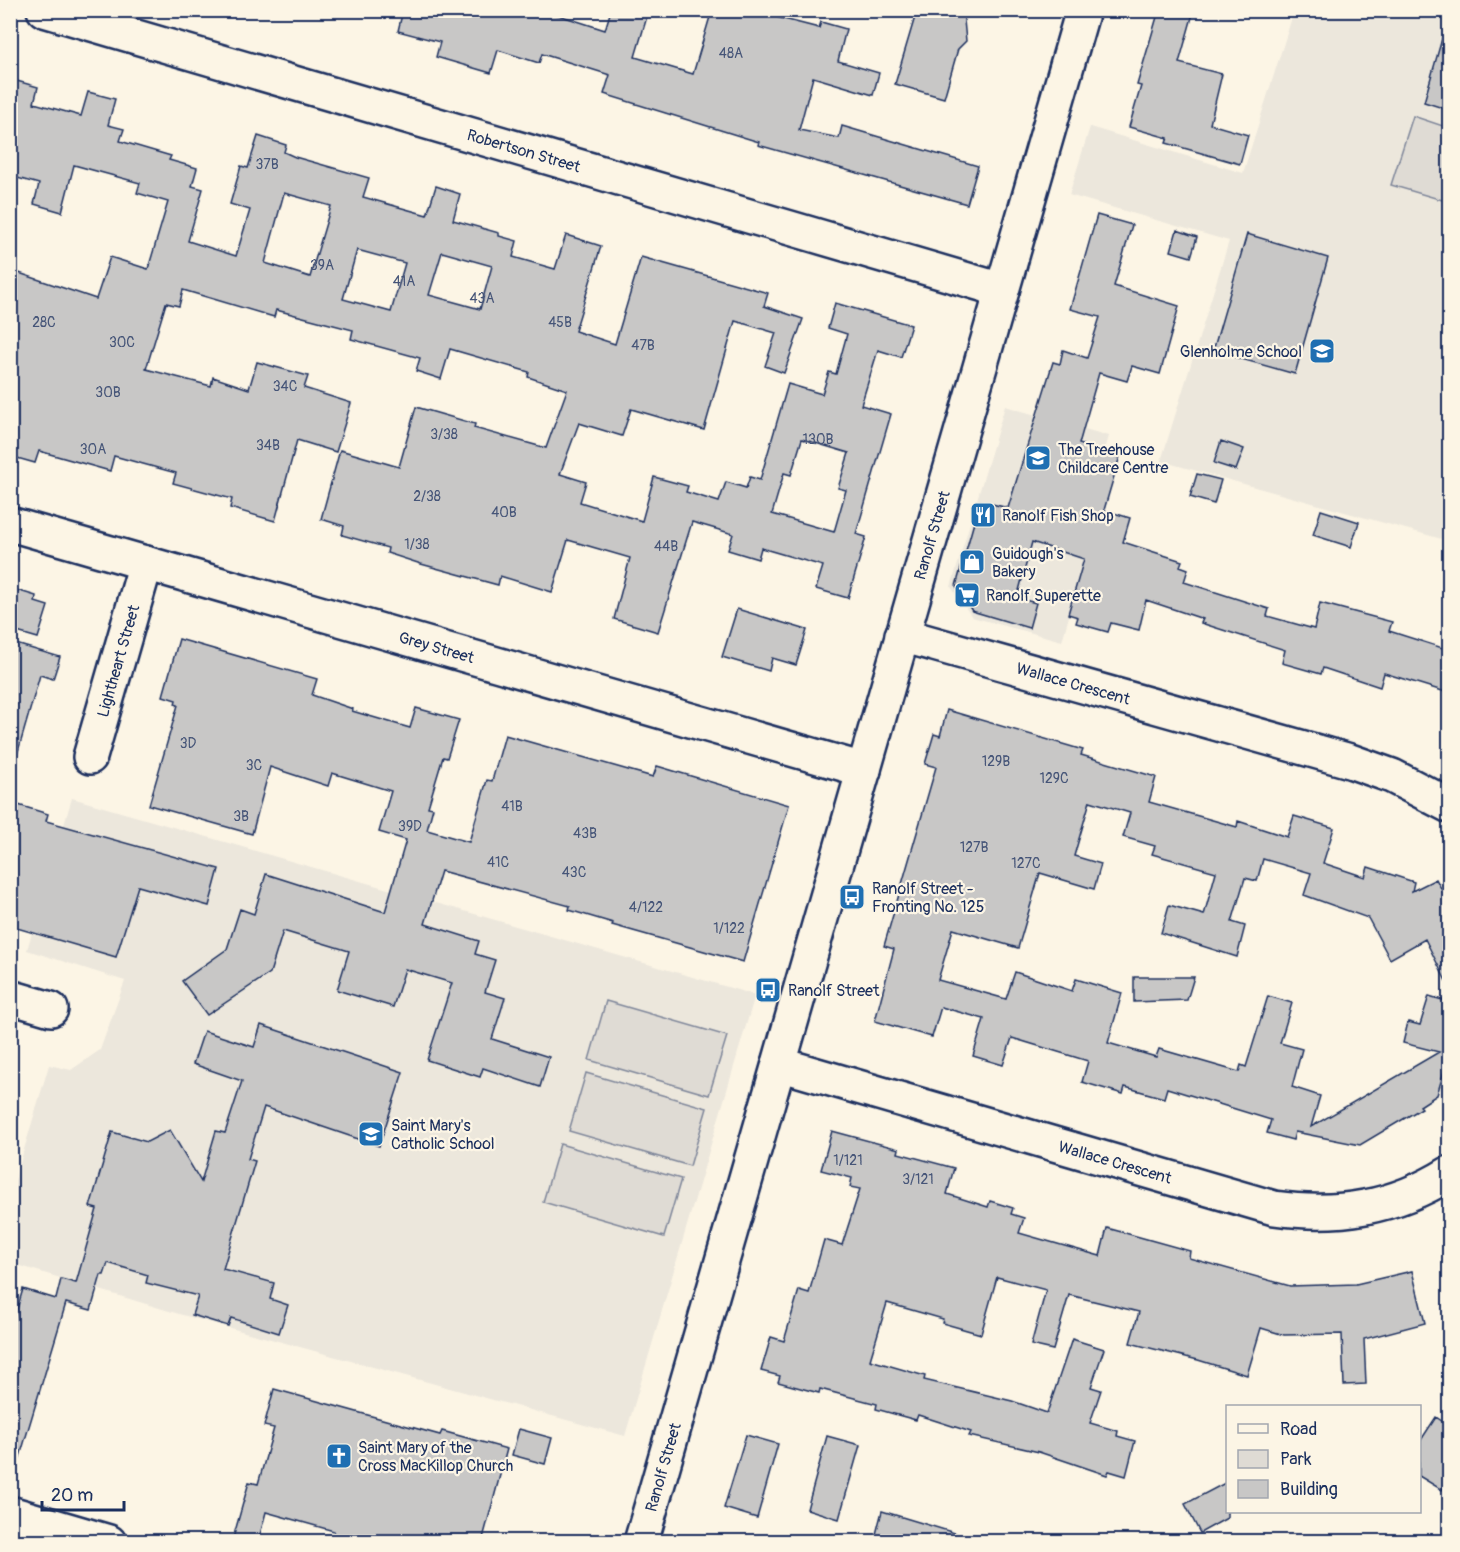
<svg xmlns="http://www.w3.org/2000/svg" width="1460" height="1552" font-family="Pangolin,sans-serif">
  <rect width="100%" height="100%" fill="#fcf5e5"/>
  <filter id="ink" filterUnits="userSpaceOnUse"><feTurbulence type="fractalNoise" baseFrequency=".0167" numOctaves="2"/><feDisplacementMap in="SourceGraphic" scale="12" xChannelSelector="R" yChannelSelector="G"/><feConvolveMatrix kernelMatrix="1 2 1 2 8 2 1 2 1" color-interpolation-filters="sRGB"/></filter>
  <g filter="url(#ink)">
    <!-- built -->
    <path fill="#ece7dc" d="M 1294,11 L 1449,11 L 1449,541 L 1161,461 L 1229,241 L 1069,195 L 1090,127 L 1243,173 Z
      M 1005,406 L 1109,436 L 1080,536 L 1091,539 L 1062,641 L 972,617 L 951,587 Z
      M 72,798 L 755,995 L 625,1436 L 179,1314 L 11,1263 L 10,1197 L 49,1065 L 71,1070 L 100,1050 L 125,981 L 27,950 Z"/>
    <!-- green -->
    <path fill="#dfdbd4" stroke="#7d8599" stroke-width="1.5" d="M 1413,116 L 1449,128 L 1449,202 L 1391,185 Z
      M 606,1001 L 727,1036 L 709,1095 L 589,1060 Z
      M 586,1073 L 707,1108 L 690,1166 L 569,1131 Z
      M 560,1144 L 681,1179 L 664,1237 L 543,1202 Z"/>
    <!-- building -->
    <path fill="#c8c7c6" stroke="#1b2f5e" stroke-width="1.5" fill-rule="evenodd" d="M 403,10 L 543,10 L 605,30 L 611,10 L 649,10 L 635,57 L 693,74 L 712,10 L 769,10 L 768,15 L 819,28 L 821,22 L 846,29 L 838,61 L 879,73 L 873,95 L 813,77 L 799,130 L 839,138 L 842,126 L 978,166 L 967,204 L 758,145 L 759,142 L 604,94 L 610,75 L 542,54 L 539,63 L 498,50 L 491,73 L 436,57 L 440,42 L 398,31 Z
      M 917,10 L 963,10 L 966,41 L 958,49 L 944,98 L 895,84 Z
      M 1159,10 L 1194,10 L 1179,63 L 1222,74 L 1210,124 L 1248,135 L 1240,164 L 1166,143 L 1168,138 L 1129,127 L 1141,86 L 1137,85 Z
      M 1443,35 L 1449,36 L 1449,110 L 1424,102 Z
      M 10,79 L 38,87 L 34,103 L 81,116 L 88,92 L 115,99 L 108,125 L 124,129 L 120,141 L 171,156 L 169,160 L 197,168 L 192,186 L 203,189 L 188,241 L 236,256 L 250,210 L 230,204 L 241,166 L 248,168 L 258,136 L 286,145 L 284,152 L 295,157 L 369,178 L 363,197 L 427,215 L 436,186 L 460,194 L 453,220 L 499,233 L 499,236 L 517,241 L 513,257 L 555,269 L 566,235 L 601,246 L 575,331 L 615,344 L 641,257 L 768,293 L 764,306 L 803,319 L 784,373 L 765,366 L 776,333 L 735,321 L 704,430 L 631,409 L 622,436 L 579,423 L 560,474 L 586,482 L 580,502 L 642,521 L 654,477 L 688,486 L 686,492 L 719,502 L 726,482 L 746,488 L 750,477 L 760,480 L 788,384 L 822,394 L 829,372 L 836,374 L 847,334 L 828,328 L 835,303 L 911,325 L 901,357 L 878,350 L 861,405 L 891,414 L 856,534 L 866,537 L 848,598 L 816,589 L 823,566 L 761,548 L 758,559 L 728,550 L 733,534 L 692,522 L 658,632 L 614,619 L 630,558 L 568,540 L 552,592 L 500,576 L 498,585 L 421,564 L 387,553 L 388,548 L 342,535 L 344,526 L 321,519 L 340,450 L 399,467 L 416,407 L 475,424 L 474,428 L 546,448 L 567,390 L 528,377 L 529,372 L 450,349 L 441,379 L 416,371 L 420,358 L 351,339 L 353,330 L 276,310 L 274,317 L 183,290 L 179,306 L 166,303 L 146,369 L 211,386 L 213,377 L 249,389 L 257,362 L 308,376 L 304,388 L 351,403 L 336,452 L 297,440 L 275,521 L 230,508 L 232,499 L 173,483 L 176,473 L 114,456 L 110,471 L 39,451 L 35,463 L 10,456 L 10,297 L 19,273 L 96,299 L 110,257 L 148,269 L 168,202 L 137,193 L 140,183 L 74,165 L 62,212 L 34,204 L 39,184 L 10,176 ZM 284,193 L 331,206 L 310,277 L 265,263 ZM 357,250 L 405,263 L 391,312 L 343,299 ZM 442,252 L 492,266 L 480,309 L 429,295 ZM 802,439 L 849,453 L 838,488 L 846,490 L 834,532 L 772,514 L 784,473 L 791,475 Z
      M 1097,215 L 1132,225 L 1114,286 L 1179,306 L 1160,374 L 1132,366 L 1127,381 L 1099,373 L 1079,444 L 1120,456 L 1104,510 L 1130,518 L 1123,542 L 1182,561 L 1180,566 L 1188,569 L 1184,582 L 1269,609 L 1267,616 L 1314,629 L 1320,603 L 1392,622 L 1389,631 L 1449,650 L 1449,693 L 1384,673 L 1380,687 L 1323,668 L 1321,674 L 1282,663 L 1285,650 L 1201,623 L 1203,619 L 1146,600 L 1139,630 L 1111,623 L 1108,632 L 1076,623 L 1078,617 L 1068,614 L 1084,559 L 1032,542 L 1017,598 L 1036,603 L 1029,628 L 972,611 L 956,586 L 980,501 L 1008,508 L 1053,362 L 1060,364 L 1063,350 L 1087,358 L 1100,317 L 1070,309 Z
      M 1177,230 L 1197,237 L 1191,257 L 1171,251 Z
      M 1247,234 L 1328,258 L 1295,374 L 1213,351 Z
      M 1221,441 L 1244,449 L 1236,470 L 1214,463 Z
      M 1197,474 L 1221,480 L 1214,504 L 1190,497 Z
      M 1321,510 L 1359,522 L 1351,547 L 1313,535 Z
      M 10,588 L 36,596 L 35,602 L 48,606 L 38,638 L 10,630 Z
      M 737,609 L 807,630 L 796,665 L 772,658 L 769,671 L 722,657 Z
      M 179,639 L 317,679 L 312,695 L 353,709 L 352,711 L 410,728 L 416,708 L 459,720 L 447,758 L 443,757 L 428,807 L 433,808 L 427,830 L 469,842 L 487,780 L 492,781 L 505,735 L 653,777 L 657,766 L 789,805 L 743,962 L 612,925 L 613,923 L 569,910 L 570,906 L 441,871 L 425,924 L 479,941 L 475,954 L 495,960 L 485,992 L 505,998 L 492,1039 L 549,1057 L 540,1087 L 483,1068 L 480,1077 L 427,1060 L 452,983 L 405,969 L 393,1007 L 337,990 L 349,951 L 283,931 L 270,973 L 207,1015 L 182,981 L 227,949 L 240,909 L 254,914 L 266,874 L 385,912 L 406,840 L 379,832 L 391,791 L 332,773 L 328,786 L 270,767 L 252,834 L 149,805 L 178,705 L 175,704 L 176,700 L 163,696 Z
      M 16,644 L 60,657 L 53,679 L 40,675 L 17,755 L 10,754 L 10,662 Z
      M 947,710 L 1083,750 L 1081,755 L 1156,777 L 1149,802 L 1237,827 L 1238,821 L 1287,837 L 1294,816 L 1334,828 L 1323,863 L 1365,877 L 1368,867 L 1414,882 L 1412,891 L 1436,879 L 1443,892 L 1449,890 L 1449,987 L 1425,939 L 1390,959 L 1368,918 L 1304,895 L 1311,873 L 1263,859 L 1257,881 L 1245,878 L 1232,922 L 1245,926 L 1237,957 L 1161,933 L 1169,905 L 1204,915 L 1216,872 L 1152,854 L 1155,846 L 1123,837 L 1130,813 L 1090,801 L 1074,856 L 1101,864 L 1094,889 L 1040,873 L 1018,948 L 953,929 L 938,980 L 1006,999 L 1015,972 L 1072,991 L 1076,979 L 1122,993 L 1108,1043 L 1156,1057 L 1159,1049 L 1239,1072 L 1241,1065 L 1246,1067 L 1268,996 L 1292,1003 L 1280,1043 L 1302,1049 L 1292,1087 L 1320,1096 L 1311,1127 L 1439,1052 L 1403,1043 L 1408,1022 L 1420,1025 L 1429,996 L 1449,1002 L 1449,1054 L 1437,1095 L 1420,1106 L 1422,1108 L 1360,1145 L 1295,1132 L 1293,1140 L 1267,1133 L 1271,1120 L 1167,1088 L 1164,1098 L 1125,1087 L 1123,1094 L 1082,1082 L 1088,1061 L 1012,1038 L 1003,1065 L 973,1056 L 984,1019 L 941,1007 L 932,1037 L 875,1021 L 894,949 L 884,946 L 936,767 L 925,764 L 934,734 L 940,736 Z
      M 15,804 L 48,814 L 46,821 L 219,869 L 209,906 L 138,886 L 116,957 L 10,926 L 10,820 Z
      M 1134,977 L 1194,977 L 1187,1000 L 1134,1002 Z
      M 261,1025 L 403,1072 L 379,1146 L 264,1107 L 248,1159 L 255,1161 L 223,1269 L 274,1283 L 270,1299 L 288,1305 L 279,1333 L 231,1318 L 228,1326 L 192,1315 L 198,1296 L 146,1283 L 148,1275 L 108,1263 L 104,1275 L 101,1275 L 91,1310 L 66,1303 L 16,1470 L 10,1469 L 10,1332 L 23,1289 L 56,1299 L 61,1279 L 76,1283 L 97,1209 L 90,1207 L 112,1132 L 147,1142 L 170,1130 L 201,1182 L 216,1131 L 225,1133 L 242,1081 L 193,1064 L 204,1031 L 254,1047 Z
      M 832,1131 L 899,1149 L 898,1153 L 954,1168 L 947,1194 L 988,1207 L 990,1201 L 1013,1208 L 1011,1214 L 1024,1218 L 1019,1233 L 1100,1256 L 1107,1228 L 1190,1251 L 1189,1258 L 1290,1286 L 1356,1284 L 1412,1271 L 1425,1323 L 1364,1339 L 1366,1384 L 1344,1385 L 1342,1334 L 1284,1335 L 1261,1328 L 1247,1375 L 1198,1360 L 1130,1343 L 1139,1312 L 1069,1295 L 1053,1350 L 1031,1345 L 1046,1290 L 997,1277 L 981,1334 L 942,1323 L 943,1319 L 887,1303 L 870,1360 L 925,1376 L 924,1380 L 1012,1401 L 1047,1413 L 1072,1339 L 1104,1349 L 1091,1387 L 1101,1390 L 1090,1423 L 1118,1431 L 1117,1436 L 1135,1441 L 1126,1476 L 1109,1471 L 1107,1475 L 1039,1452 L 969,1436 L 971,1432 L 918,1415 L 916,1420 L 876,1409 L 877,1404 L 820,1389 L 819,1393 L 778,1382 L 780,1376 L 761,1371 L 771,1337 L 784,1341 L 799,1290 L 809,1293 L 824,1240 L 842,1245 L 860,1189 L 850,1187 L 852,1178 L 821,1170 Z
      M 274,1389 L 440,1435 L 442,1431 L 507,1449 L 482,1542 L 331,1542 L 334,1531 L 266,1512 L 258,1542 L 232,1542 L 249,1482 L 258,1484 L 274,1428 L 264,1426 Z
      M 1436,1417 L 1449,1426 L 1449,1477 L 1442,1490 L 1419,1476 L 1419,1443 Z
      M 519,1429 L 552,1438 L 545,1464 L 512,1455 Z
      M 746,1435 L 778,1444 L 757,1518 L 724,1508 Z
      M 827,1436 L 860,1445 L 839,1519 L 807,1509 Z
      M 1227,1482 L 1227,1518 L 1200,1533 L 1185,1504 Z
      M 882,1511 L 965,1536 L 965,1542 L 874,1542 Z"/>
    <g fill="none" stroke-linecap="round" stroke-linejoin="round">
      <!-- minor casing -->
      <g stroke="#1b2f5e" stroke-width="38">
        <g id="minor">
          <path id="s1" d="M 44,10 L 1002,290"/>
          <path id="s2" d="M 10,524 L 864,770"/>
          <path id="s3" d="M 902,635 L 1350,761 L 1392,776 L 1450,806"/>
          <path id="s4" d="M 90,757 L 146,563"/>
          <path d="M 10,997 L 51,1009"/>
          <path id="s5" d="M 779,1064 L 1274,1208 C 1338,1217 1394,1208 1450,1173"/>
          <path d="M 10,1513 L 109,1542"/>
          <path id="s6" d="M 641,1542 L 1083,10"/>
        </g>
      </g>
      <!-- minor -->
      <use href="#minor" stroke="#fcf5e5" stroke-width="33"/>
    </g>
  </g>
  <!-- icons -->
  <defs>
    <g id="school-square" transform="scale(1.35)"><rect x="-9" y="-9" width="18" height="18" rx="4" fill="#1f6fb2" stroke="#fcf5e5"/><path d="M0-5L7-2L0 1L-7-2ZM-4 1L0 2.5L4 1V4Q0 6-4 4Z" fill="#fff"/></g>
    <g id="restaurant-square" transform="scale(1.35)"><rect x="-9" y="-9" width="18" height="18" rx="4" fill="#1f6fb2" stroke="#fcf5e5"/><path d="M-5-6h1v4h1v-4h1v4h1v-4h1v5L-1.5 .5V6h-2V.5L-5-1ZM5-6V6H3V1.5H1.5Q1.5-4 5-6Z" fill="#fff"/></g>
    <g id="shop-square" transform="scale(1.35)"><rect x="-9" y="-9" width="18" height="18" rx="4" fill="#1f6fb2" stroke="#fcf5e5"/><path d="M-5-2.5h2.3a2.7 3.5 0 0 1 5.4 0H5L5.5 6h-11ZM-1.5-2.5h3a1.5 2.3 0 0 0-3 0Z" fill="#fff"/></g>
    <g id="supermarket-square" transform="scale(1.35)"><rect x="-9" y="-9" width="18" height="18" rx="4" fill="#1f6fb2" stroke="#fcf5e5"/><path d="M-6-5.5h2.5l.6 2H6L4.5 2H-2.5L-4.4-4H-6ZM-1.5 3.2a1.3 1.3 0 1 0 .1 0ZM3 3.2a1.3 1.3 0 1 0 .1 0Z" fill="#fff"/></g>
    <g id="bus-square" transform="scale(1.35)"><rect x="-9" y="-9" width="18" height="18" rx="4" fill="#1f6fb2" stroke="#fcf5e5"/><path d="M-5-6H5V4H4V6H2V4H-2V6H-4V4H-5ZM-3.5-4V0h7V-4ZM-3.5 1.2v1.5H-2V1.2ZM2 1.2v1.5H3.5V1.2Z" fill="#fff"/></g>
    <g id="church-square" transform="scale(1.35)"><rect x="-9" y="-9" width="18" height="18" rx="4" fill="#1f6fb2" stroke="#fcf5e5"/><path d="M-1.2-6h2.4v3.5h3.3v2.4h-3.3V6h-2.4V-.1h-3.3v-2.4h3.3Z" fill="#fff"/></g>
  </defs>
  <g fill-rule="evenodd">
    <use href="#school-square" x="1322" y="351"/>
    <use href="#school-square" x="1038" y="458"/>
    <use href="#restaurant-square" x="983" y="515"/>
    <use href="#shop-square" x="972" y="562"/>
    <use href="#supermarket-square" x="967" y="595"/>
    <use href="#bus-square" x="852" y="897"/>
    <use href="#bus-square" x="768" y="990"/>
    <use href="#school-square" x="371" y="1134"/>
    <use href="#church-square" x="339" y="1456"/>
  </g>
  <g text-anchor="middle" stroke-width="4.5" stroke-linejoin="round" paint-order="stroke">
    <!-- number labels -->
    <g font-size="14" fill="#465578">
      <text x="731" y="58">48A</text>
      <text x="267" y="169">37B</text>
      <text x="322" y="270">39A</text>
      <text x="404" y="286">41A</text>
      <text x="482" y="303">43A</text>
      <text x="44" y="327">28C</text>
      <text x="560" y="327">45B</text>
      <text x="122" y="347">30C</text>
      <text x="643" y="350">47B</text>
      <text x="285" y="391">34C</text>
      <text x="108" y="397">30B</text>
      <text x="444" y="439">3/38</text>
      <text x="818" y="444">130B</text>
      <text x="268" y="450">34B</text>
      <text x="93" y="454">30A</text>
      <text x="427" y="501">2/38</text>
      <text x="504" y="517">40B</text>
      <text x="417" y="549">1/38</text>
      <text x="666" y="551">44B</text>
      <text x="188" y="748">3D</text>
      <text x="996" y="766">129B</text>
      <text x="254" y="770">3C</text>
      <text x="1054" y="783">129C</text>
      <text x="512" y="811">41B</text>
      <text x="241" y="821">3B</text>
      <text x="410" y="831">39D</text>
      <text x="585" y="838">43B</text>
      <text x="974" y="852">127B</text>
      <text x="498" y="867">41C</text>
      <text x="1026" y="868">127C</text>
      <text x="574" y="877">43C</text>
      <text x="646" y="912">4/122</text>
      <text x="729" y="933">1/122</text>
      <text x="848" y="1165">1/121</text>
      <text x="918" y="1184">3/121</text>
    </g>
    <!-- street labels -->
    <g font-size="16" fill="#1b2f5e" stroke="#fcf5e5">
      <text dy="6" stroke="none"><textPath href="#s1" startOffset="500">Robertson Street</textPath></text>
      <text dy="6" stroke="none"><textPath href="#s6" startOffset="1048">Ranolf Street</textPath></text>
      <text dy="6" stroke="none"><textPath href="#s2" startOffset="444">Grey Street</textPath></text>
      <text dy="6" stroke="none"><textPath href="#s4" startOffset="100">Lightheart Street</textPath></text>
      <text dy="6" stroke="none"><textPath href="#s3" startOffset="178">Wallace Crescent</textPath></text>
      <text dy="6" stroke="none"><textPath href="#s5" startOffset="350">Wallace Crescent</textPath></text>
      <text dy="6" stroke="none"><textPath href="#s6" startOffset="78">Ranolf Street</textPath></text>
    </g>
    <!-- poi labels -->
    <g font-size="16" fill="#1b2f5e" stroke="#fcf5e5" text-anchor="start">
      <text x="1302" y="357" text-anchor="end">Glenholme School</text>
      <text x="1058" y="455">The Treehouse<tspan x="1058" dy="18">Childcare Centre</tspan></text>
      <text x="1002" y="521">Ranolf Fish Shop</text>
      <text x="992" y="559">Guidough's<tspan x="992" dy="18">Bakery</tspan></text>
      <text x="986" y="601">Ranolf Superette</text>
      <text x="872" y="894">Ranolf Street -<tspan x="872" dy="18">Fronting No. 125</tspan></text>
      <text x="788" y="996">Ranolf Street</text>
      <text x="391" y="1131">Saint Mary's<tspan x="391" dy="18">Catholic School</tspan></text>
      <text x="358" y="1453">Saint Mary of the<tspan x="358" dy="18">Cross MacKillop Church</tspan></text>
    </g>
  </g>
  <!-- margin -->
  <rect width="1460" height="1552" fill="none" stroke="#fcf5e5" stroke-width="36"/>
  <rect x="18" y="18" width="1424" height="1516" fill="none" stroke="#1b2f5e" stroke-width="2" filter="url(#ink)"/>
  <!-- legend -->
  <rect x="1226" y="1405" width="195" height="108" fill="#fcf5e5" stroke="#a2a6af" stroke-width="1.5"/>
  <rect x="1238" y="1424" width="30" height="9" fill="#fcf5e5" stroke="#a2a6af" stroke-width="1.5"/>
  <text x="1280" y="1435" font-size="18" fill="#1b2f5e">Road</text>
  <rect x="1238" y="1450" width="30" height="18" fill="#dfdbd4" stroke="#a2a6af" stroke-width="1.5"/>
  <text x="1280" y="1465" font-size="18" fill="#1b2f5e">Park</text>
  <rect x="1238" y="1480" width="30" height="18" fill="#c8c7c6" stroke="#a2a6af" stroke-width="1.5"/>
  <text x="1280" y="1495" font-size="18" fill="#1b2f5e">Building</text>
  <!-- scale -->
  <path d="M42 1501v9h82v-9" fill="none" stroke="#1b2f5e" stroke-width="3"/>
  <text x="51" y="1501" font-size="18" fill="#1b2f5e" stroke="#fcf5e5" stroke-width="4.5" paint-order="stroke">20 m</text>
</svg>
